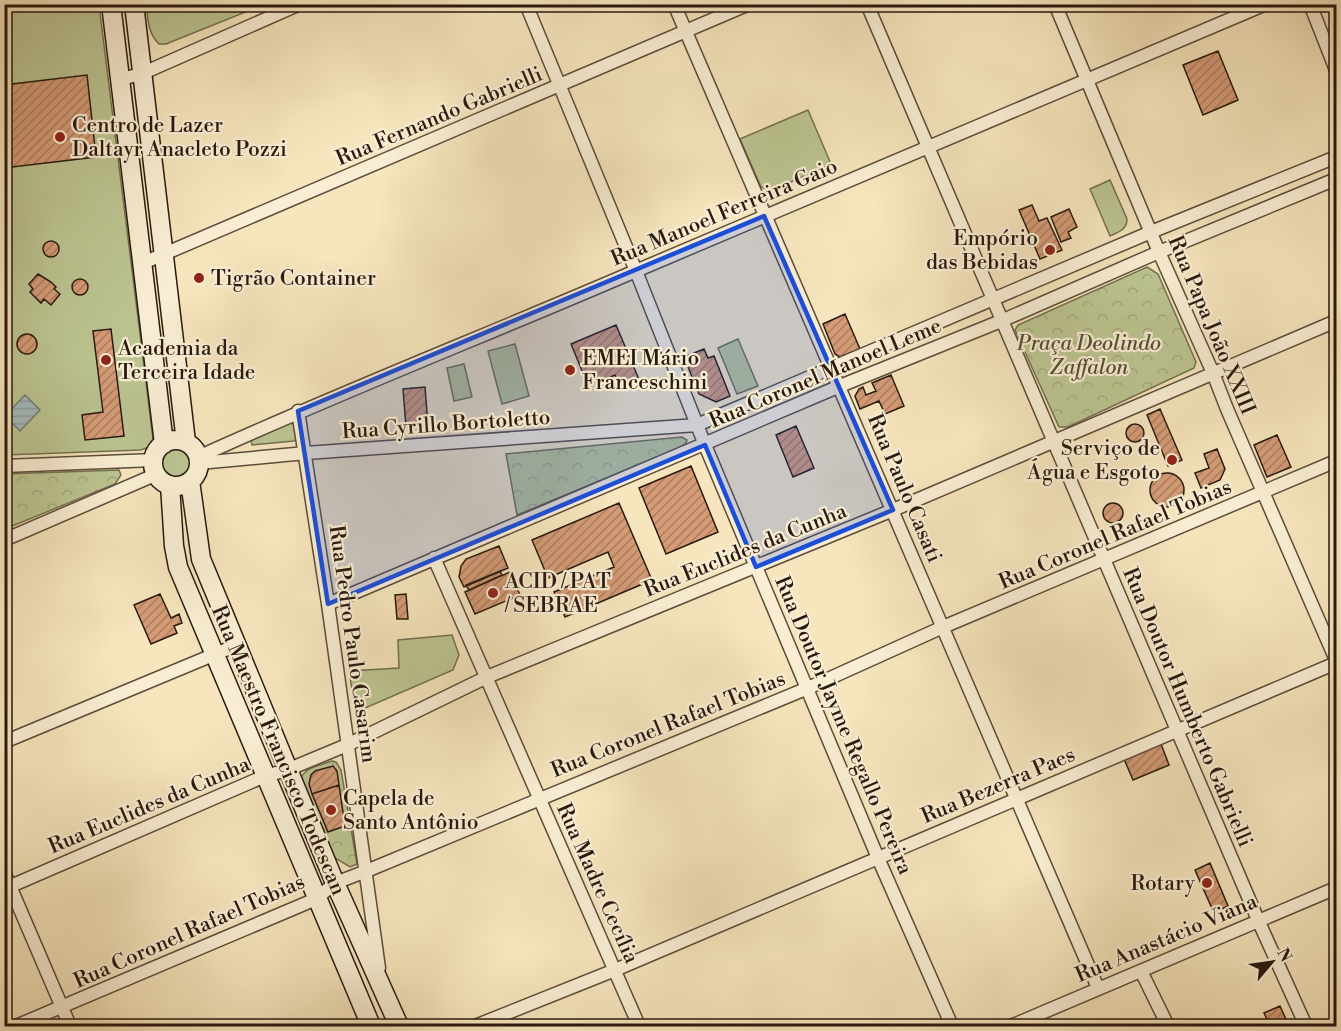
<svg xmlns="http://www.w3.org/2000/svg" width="1341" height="1031" font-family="'Libre Bodoni',serif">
  <defs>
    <pattern id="forest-crowns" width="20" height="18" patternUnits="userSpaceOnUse" patternTransform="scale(1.5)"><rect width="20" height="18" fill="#bcc592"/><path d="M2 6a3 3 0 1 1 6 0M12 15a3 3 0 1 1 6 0" fill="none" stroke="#a2a97d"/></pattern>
    <pattern id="water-rules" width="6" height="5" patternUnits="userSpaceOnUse" patternTransform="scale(1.5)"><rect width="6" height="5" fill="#a3bcbd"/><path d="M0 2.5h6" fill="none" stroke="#8ca1a1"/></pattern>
    <pattern id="building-hatch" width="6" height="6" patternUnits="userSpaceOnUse" patternTransform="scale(1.5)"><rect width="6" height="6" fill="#d49b76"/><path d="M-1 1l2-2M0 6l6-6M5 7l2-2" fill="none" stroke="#ac7e5f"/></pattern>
  </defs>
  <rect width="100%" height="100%" fill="#f6e5bd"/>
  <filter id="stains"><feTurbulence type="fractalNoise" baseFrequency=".00333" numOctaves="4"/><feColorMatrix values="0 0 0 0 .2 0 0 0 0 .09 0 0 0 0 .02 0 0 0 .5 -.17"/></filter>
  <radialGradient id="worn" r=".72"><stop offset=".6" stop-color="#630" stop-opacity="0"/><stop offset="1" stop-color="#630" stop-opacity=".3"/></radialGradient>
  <!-- green -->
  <path fill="#bcc592" stroke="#726f50" stroke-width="1.5" d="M 4,5 L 99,5 L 153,439 L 149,447 L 141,450 L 5,455 Z
    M 146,5 L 146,4 L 263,5 L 166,44 L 159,44 C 148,34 148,19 146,5 Z
    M 808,110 L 831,164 L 771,191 L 761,187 L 740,139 Z
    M 1110,180 L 1127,219 C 1127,230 1118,232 1110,236 L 1090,189 Z
    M 738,339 L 758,386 L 737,394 L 718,348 Z
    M 515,344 L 529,396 L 502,404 L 488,351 Z
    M 464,364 L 472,397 L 454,401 L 447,368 Z
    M 291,423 L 296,425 L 298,437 L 294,441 L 252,445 L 251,440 Z
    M160 462a16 16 0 1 1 32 0a16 16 0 1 1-32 0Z
    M 452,635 L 459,655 L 453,670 L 363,709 L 357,708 L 354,702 L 349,671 L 399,668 L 398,640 Z"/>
  <!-- forest -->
  <path fill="url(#forest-crowns)" stroke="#726f50" stroke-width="1.5" d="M 1147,267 L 1158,274 L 1196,362 L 1194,368 L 1068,427 L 1059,427 L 1015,330 L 1018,325 Z
    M 682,437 L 687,440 L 686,443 L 681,447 L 517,515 L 506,454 Z
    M 119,470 L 121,475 L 115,484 L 5,529 L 5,474 Z
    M 332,761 L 336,762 L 341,770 L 357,864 L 350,867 L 335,858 L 301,778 C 305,767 321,765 332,761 Z"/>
  <!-- water -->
  <path fill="url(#water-rules)" stroke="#727b77" stroke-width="1.5" d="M 25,395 L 40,410 L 20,431 L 5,416 Z"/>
  <!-- building -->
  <path fill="url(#building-hatch)" stroke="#29190f" stroke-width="1.5" d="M 1218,51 L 1238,100 L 1203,115 L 1183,65 Z
    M 87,75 L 96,157 L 4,168 L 4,85 Z
    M 1032,205 L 1039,221 L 1047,218 L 1062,250 L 1040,259 L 1019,210 Z
    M 1069,209 L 1077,227 L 1068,232 L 1071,238 L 1061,242 L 1051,217 Z
    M43 249a8 8 0 1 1 16 0a8 8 0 1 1-16 0Z
    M 38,274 L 51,282 L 56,287 L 54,289 L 60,294 L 51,305 L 44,299 L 41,303 L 30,292 L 33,289 L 29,284 Z
    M72 287a8 8 0 1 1 16 0a8 8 0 1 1-16 0Z
    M 845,314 L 860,349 L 840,357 L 835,354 L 823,324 Z
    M 616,325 L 638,377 L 619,385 L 615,375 L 599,382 L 596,374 L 585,378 L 571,344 Z
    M 111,329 L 124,436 L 85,440 L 82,415 L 103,412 L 93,331 Z
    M17 344a10 10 0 1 1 20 0a10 10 0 1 1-20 0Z
    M 704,349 L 708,358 L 714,356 L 730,396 L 716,402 L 699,394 L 684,357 Z
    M 891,375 L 904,406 L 885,414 L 879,401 L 860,409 L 855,396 L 859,389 L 863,387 L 866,395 L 876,391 L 872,383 Z
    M 425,387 L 428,425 L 406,427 L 403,389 Z
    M 1160,409 L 1182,460 L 1168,466 L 1147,415 Z
    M1126 433a9 9 0 1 1 18 0a9 9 0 1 1-18 0Z
    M 796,426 L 814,468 L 793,477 L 776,435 Z
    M 1277,435 L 1291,467 L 1267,477 L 1254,445 Z
    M 1217,449 L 1225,469 L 1220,480 L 1201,488 L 1195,473 L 1209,468 L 1204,454 Z
    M 691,466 L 718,532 L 666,554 L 639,488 Z
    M1150 490a17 17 0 1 1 34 0a17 17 0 1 1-34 0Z
    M1103 513a10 10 0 1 1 20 0a10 10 0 1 1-20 0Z
    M 619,503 L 652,580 L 565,617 L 554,592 L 614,567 L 608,552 L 548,578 L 532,540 Z
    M 499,546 L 508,568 L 464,587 L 459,577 L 461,566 L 466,559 Z
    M 500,571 L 502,575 L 469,590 L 466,585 Z
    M 510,572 L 520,595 L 475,614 L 465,592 Z
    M 160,594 L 171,618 L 179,614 L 182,623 L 174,626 L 177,633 L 151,644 L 134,605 Z
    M 406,594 L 408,619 L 397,619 L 395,595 Z
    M 1161,744 L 1169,765 L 1133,780 L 1124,759 Z
    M 333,766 L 337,771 L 339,785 L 312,794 L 309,784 L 311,775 L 315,771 Z
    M 339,785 L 345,826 L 328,832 L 312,794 Z
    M 1210,863 L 1228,906 L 1214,913 L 1195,870 Z
    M 1280,1006 L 1289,1026 L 1270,1026 L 1264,1013 Z"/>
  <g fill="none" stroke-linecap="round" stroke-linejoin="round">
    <!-- minor casing -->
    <g stroke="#5c4c3a" stroke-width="15">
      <path id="minor" d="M 526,4 L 636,271 L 705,445 L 878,858 L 952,1026
        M 674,4 L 1098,988
        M 867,4 L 1258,920 L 1306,1026
        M 1055,4 L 1159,252 L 1213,373 L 1227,409 L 1336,660
        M 1310,4 L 1336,70
        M 121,79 L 141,74 L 300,4
        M 143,263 L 749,4
        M 298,411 L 328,604 L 379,968
        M 198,457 C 343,391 492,333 638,270 C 847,181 1056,92 1266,4
        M 199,463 L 306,453 L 697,425 L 1151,232 L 1336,157
        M 4,466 L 154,460
        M 4,540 L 157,474
        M 434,558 L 639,1026
        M 328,604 L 840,386 L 1001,321 L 1159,252 L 1336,179
        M 4,742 L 237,645
        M 4,872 L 70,1026
        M 4,889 L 265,776 L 287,770 L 347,745 L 487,677 L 893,510 L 1336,321
        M 1141,971 L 1168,1026
        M 16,1026 L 316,899 L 335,883 L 364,872 L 808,688 L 943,627 L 1336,461
        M 475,1026 L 615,970 L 1336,663
        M 1011,1026 L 1336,888"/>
    </g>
    <!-- secondary casing -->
    <g stroke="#29190f" stroke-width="21">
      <path id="secondary" d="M 111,4 L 164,444
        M 134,4 L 186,442
        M153 463a23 23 0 1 1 46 0a23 23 0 1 1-46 0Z
        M 190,481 L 201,559 L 335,883 L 399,1026
        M 170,485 L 174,546 L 178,567 L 371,1026"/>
    </g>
    <!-- minor -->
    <use href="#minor" stroke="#f9eed4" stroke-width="12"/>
    <!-- secondary -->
    <use href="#secondary" stroke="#f9eed4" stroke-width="18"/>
  </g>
  <!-- marked area -->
  <path fill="#1d4ed8" fill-opacity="0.2" stroke="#1d4ed8" stroke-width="4.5" stroke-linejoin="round" d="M 764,216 L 893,510 L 756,567 L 705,445 L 328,604 L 298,411 Z"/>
  <!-- markers -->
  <g fill="#8f2418" stroke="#f9eed4" stroke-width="2">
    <circle cx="60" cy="137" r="6"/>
    <circle cx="1050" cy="250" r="6"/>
    <circle cx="199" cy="278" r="6"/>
    <circle cx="106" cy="360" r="6"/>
    <circle cx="570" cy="370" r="6"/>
    <circle cx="1172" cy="460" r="6"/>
    <circle cx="493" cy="593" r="6"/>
    <circle cx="331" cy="810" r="6"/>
    <circle cx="1207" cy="883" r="6"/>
  </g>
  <g text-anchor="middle" stroke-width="4.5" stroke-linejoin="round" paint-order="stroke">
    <!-- street labels -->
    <g font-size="21" fill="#29190f" stroke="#f9eed4">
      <text transform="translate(439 116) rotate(-23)" y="7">Rua Fernando Gabrielli</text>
      <text transform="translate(724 212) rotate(-23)" y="7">Rua Manoel Ferreira Gaio</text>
      <text transform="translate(1212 325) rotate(67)" y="7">Rua Papa João XXIII</text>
      <text transform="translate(825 373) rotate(-23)" y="7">Rua Coronel Manoel Leme</text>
      <text transform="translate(446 424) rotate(-4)" y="7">Rua Cyrillo Bortoletto</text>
      <text transform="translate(905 488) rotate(67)" y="7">Rua Paulo Casati</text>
      <text transform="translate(1115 534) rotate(-23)" y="7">Rua Coronel Rafael Tobias</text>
      <text transform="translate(745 550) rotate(-22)" y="7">Rua Euclides da Cunha</text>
      <text transform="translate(353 644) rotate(82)" y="7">Rua Pedro Paulo Casarim</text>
      <text transform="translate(1188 707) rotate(67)" y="7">Rua Doutor Humberto Gabrielli</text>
      <text transform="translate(668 724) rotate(-22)" y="7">Rua Coronel Rafael Tobias</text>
      <text transform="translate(844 725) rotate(67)" y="7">Rua Doutor Jayme Regallo Pereira</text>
      <text transform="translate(279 750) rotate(67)" y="7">Rua Maestro Francisco Todescan</text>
      <text transform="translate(998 785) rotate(-23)" y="7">Rua Bezerra Paes</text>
      <text transform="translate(149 805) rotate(-23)" y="7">Rua Euclides da Cunha</text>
      <text transform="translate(598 883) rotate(66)" y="7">Rua Madre Cecília</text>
      <text transform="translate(189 931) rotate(-24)" y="7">Rua Coronel Rafael Tobias</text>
      <text transform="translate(1166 938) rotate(-23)" y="7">Rua Anastácio Viana</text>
    </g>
    <!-- poi labels -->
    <g font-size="21" fill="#29190f" stroke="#f9eed4" text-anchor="start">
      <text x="72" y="132">Centro de Lazer<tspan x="72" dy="24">Daltayr Anacleto Pozzi</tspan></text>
      <text x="1038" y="245" text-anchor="end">Empório<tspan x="1038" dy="24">das Bebidas</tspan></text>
      <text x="211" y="285">Tigrão Container</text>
      <text x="118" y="355">Academia da<tspan x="118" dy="24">Terceira Idade</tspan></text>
      <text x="582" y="365">EMEI Mário<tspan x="582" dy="24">Franceschini</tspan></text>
      <text x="1160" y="455" text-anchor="end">Serviço de<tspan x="1160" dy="24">Água e Esgoto</tspan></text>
      <text x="505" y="588">ACID / PAT<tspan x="505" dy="24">/ SEBRAE</tspan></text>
      <text x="343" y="805">Capela de<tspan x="343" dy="24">Santo Antônio</tspan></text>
      <text x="1195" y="890" text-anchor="end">Rotary</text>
    </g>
    <!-- park labels -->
    <g font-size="21" font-style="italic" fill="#554d36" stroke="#f9eed4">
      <text x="1089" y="350">Praça Deolindo<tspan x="1089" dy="24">Zaffalon</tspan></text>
    </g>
  </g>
  <!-- margin -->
  <rect width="1341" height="1031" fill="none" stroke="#f6e5bd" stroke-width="24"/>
  <rect x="6" y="6" width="1329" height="1019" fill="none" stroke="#29190f" stroke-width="3"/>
  <rect x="12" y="12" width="1317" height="1007" fill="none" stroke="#29190f" stroke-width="1.5"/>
  <!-- north arrow -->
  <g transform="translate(1272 962) rotate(61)" stroke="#f9eed4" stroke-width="4.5" paint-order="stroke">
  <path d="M0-4.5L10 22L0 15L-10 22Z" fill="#29190f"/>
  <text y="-9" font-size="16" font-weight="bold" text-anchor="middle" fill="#29190f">N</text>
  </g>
  <rect width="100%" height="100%" filter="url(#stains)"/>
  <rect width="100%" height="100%" fill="url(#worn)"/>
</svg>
